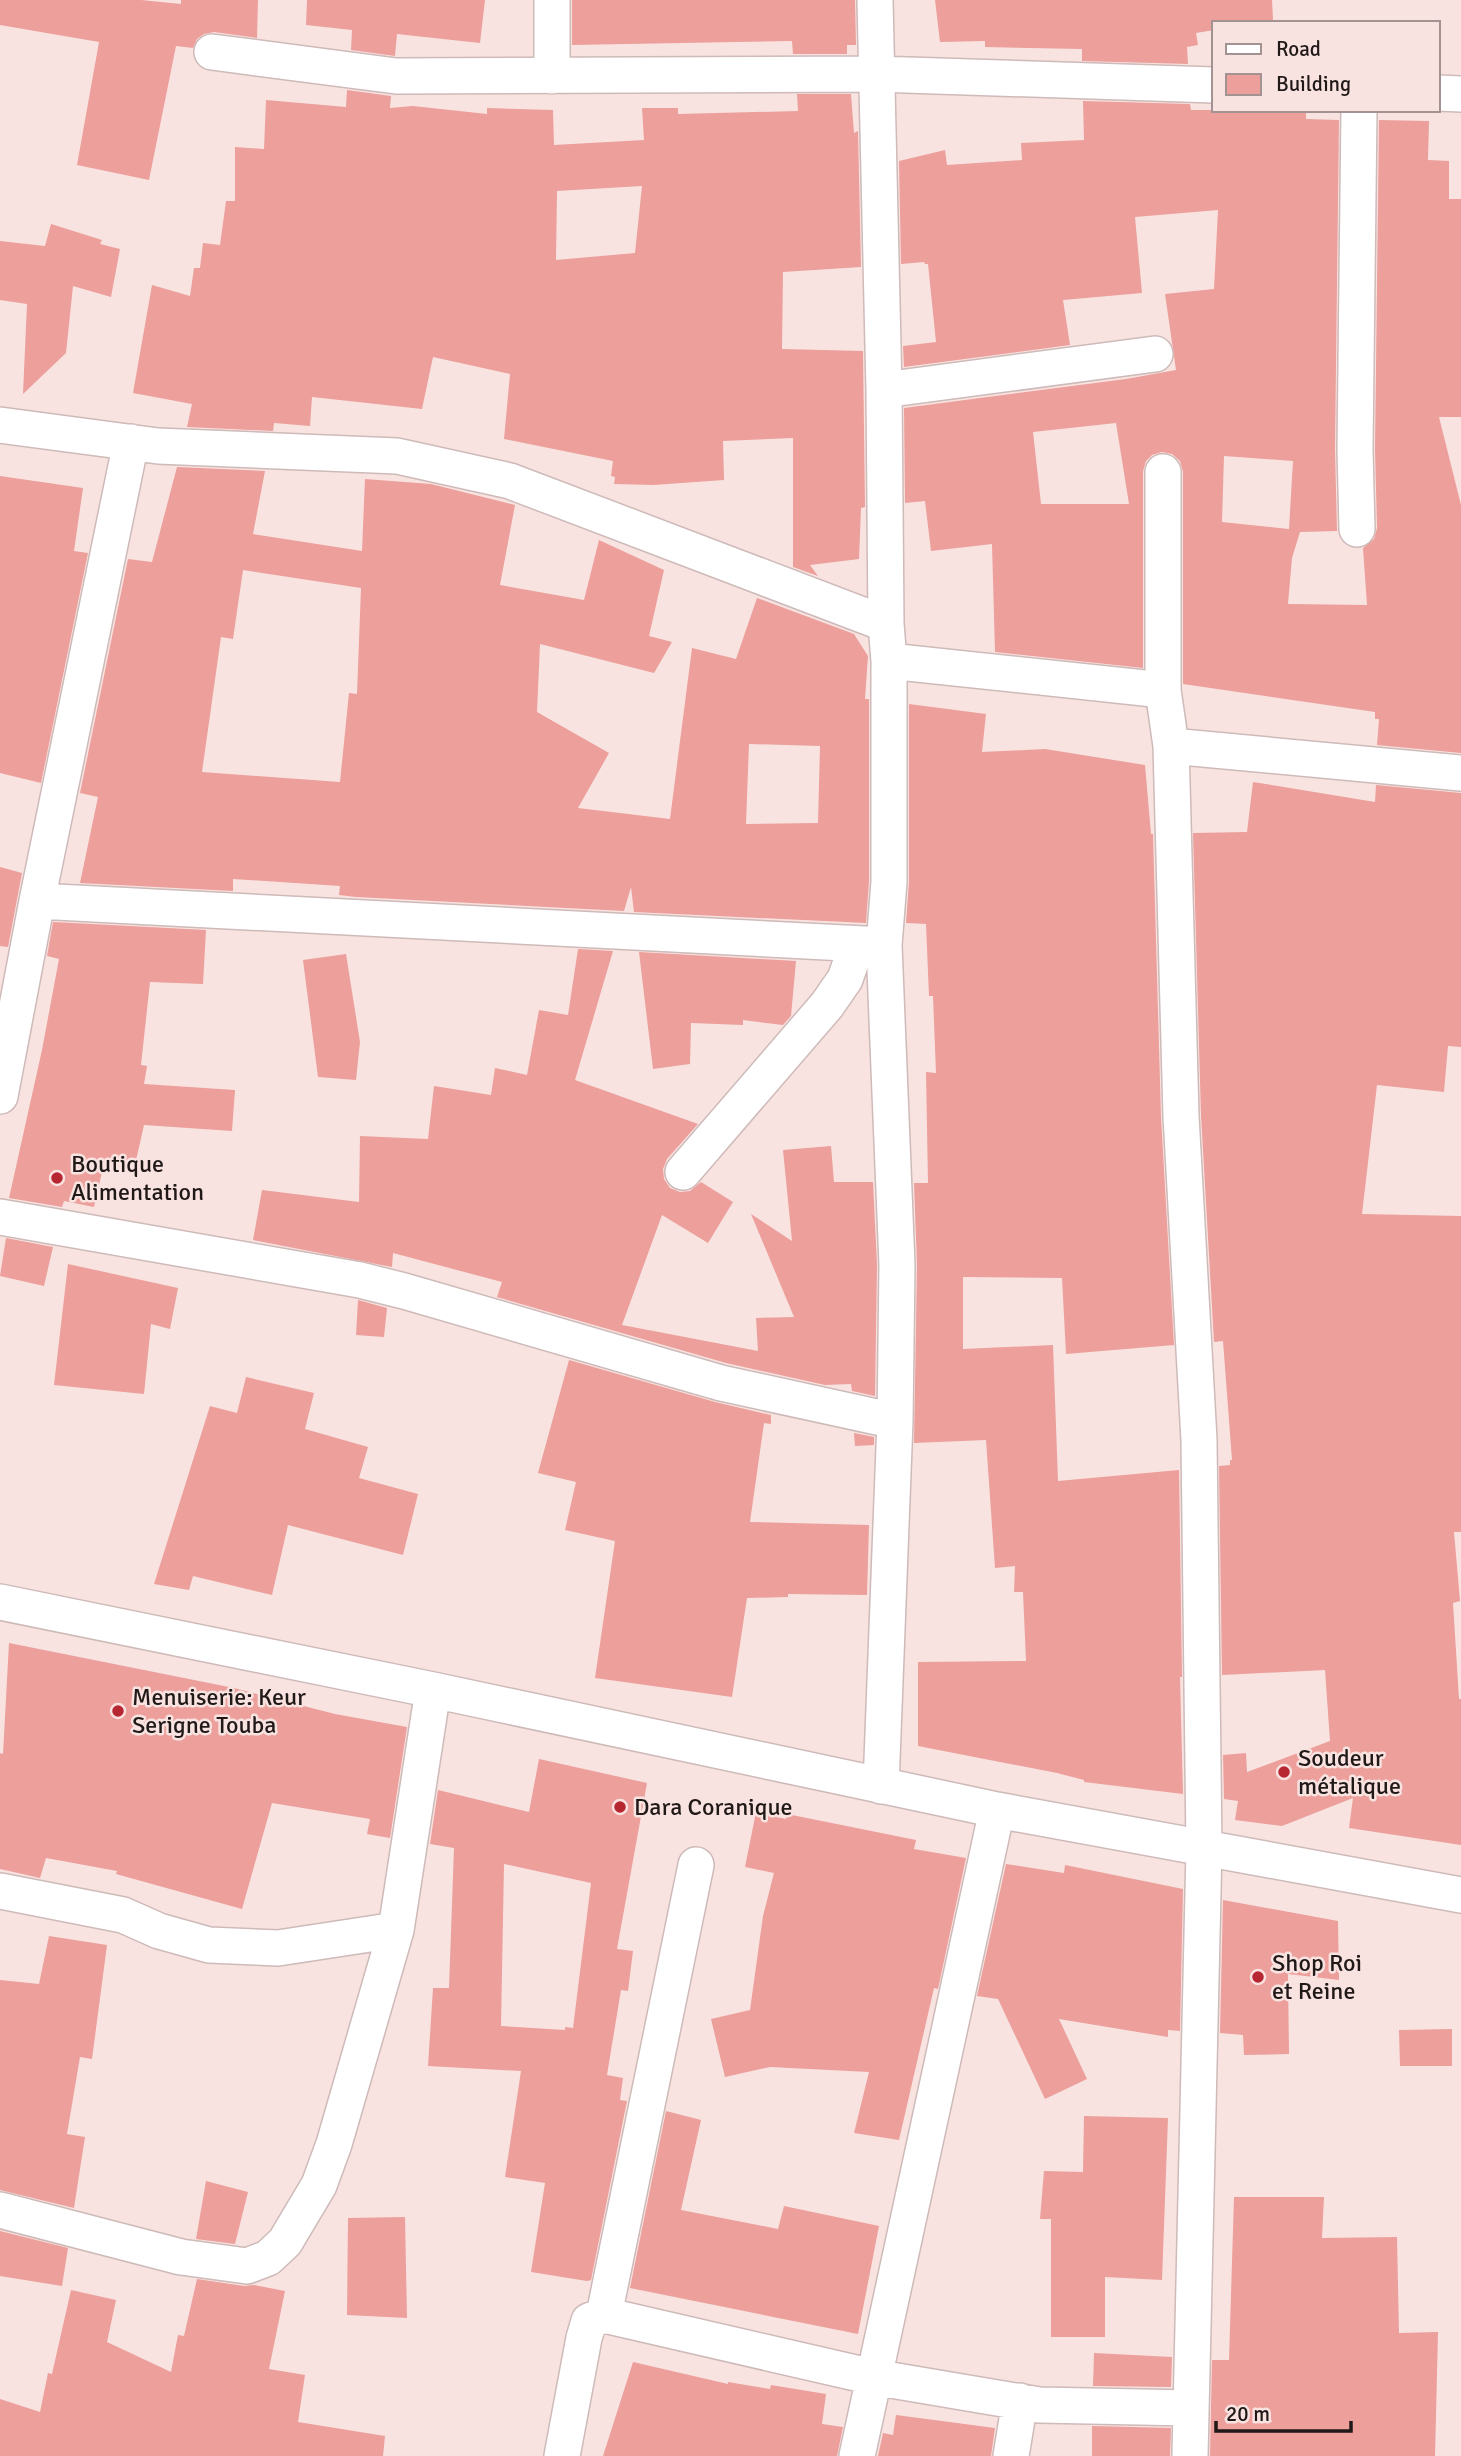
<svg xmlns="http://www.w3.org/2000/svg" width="1461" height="2456" font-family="Signika,sans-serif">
  <rect width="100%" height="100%" fill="#f8e3e1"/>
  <!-- building -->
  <path fill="#ec9f9b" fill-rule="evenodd" d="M 0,0 L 141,0 L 181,4 L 181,0 L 258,0 L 257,38 L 214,32 L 204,34 L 197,39 L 193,48 L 176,46 L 149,180 L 77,165 L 99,42 L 0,25 Z
    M 307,0 L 485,0 L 480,43 L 397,34 L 395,56 L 351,50 L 352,30 L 306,25 Z
    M 572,0 L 855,0 L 856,45 L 847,45 L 847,54 L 793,54 L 792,41 L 572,45 Z
    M 935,0 L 1272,0 L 1273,20 L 1258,23 L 1214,23 L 1214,30 L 1196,33 L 1198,45 L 1187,47 L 1188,64 L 1082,61 L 1082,49 L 985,47 L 985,41 L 940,42 Z
    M 347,90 L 391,96 L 390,108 L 413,106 L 487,114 L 487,108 L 553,110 L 554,145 L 644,140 L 642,108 L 678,108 L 678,114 L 798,111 L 797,94 L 851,94 L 854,133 L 858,131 L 861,267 L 783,272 L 782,349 L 863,351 L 865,507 L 861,508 L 859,559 L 810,565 L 818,576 L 793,567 L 793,438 L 723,441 L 724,480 L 653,485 L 614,484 L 615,477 L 611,476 L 613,461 L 504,439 L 510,374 L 433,357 L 422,409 L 312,397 L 310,426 L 274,423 L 273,431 L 187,427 L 192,404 L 133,393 L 152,285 L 190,296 L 194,268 L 200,268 L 203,243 L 220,245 L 226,201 L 235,201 L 235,147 L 264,149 L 266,100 L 346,107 ZM 642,186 L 635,253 L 556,260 L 557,191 Z
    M 1083,101 L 1190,104 L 1191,110 L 1306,110 L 1306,119 L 1339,120 L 1335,449 L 1337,531 L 1300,532 L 1292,558 L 1288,604 L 1367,605 L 1363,548 L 1374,539 L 1377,528 L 1375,449 L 1379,120 L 1429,121 L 1428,160 L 1449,161 L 1449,199 L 1461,199 L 1461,417 L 1439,417 L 1461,505 L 1461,753 L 1377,745 L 1379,719 L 1375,719 L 1375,712 L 1183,684 L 1183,472 L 1180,461 L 1172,454 L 1162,452 L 1152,455 L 1146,461 L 1143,471 L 1143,668 L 995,652 L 992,544 L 931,551 L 925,501 L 905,503 L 904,408 L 1126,379 L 1176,370 L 1165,294 L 1214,289 L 1218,210 L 1135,217 L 1142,293 L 1063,300 L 1070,345 L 904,367 L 903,346 L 936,342 L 928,264 L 925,264 L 924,262 L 901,264 L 899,161 L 945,150 L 947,165 L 1022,160 L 1021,143 L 1084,140 ZM 1116,423 L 1129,504 L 1041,504 L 1033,432 ZM 1224,456 L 1293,461 L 1289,529 L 1222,522 Z
    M 51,224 L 102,240 L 100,244 L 120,249 L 111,297 L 73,286 L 66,353 L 23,394 L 27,304 L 0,300 L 0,241 L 45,246 Z
    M 177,467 L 265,471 L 253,534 L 362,551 L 365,479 L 431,484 L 515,505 L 500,585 L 584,600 L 599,540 L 664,570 L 649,636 L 672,642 L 654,673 L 540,644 L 537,712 L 609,753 L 578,808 L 670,819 L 692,648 L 736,659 L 757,598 L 854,634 L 868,656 L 865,699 L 869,699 L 869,881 L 866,923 L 634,912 L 631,887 L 624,911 L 356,897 L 339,895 L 340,886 L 233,879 L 233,891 L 80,883 L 98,797 L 80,793 L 128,559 L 152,562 ZM 243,570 L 361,588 L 357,694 L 349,693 L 340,782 L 202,772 L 221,637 L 233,639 ZM 749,744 L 820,746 L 818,823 L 746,824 Z
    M 0,476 L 83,488 L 74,551 L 88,553 L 41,783 L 0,773 Z
    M 909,704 L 986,714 L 982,752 L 1045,749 L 1145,765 L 1151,834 L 1153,834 L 1161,1117 L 1174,1345 L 1066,1354 L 1062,1278 L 963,1277 L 963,1349 L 1053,1345 L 1058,1481 L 1179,1470 L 1182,1677 L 1180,1677 L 1183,1794 L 1084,1782 L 1084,1780 L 1057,1773 L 918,1746 L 918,1662 L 1026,1661 L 1023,1592 L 1014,1592 L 1015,1566 L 995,1568 L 986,1440 L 914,1443 L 917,1265 L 914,1183 L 928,1183 L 926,1072 L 936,1073 L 933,996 L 929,996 L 926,924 L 906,923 L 909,882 Z
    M 1253,782 L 1375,802 L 1376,785 L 1461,793 L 1461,1047 L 1448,1046 L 1444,1092 L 1377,1085 L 1362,1214 L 1461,1216 L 1461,1532 L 1454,1532 L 1460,1601 L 1453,1603 L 1459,1699 L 1461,1699 L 1461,1845 L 1349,1828 L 1353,1798 L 1282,1826 L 1235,1820 L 1238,1801 L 1224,1799 L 1223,1755 L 1246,1753 L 1247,1772 L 1330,1741 L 1325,1670 L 1222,1675 L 1219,1466 L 1230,1465 L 1230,1460 L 1232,1460 L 1223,1341 L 1214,1342 L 1201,1115 L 1193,833 L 1247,832 Z
    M 0,867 L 22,873 L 8,947 L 0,946 Z
    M 53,922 L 206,930 L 203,984 L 150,982 L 141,1065 L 147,1066 L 144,1084 L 235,1090 L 232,1131 L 144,1125 L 135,1165 L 105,1159 L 94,1207 L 64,1201 L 62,1207 L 9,1198 L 42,1050 L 59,959 L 47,956 Z
    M 578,949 L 613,951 L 575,1080 L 698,1124 L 667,1159 L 663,1169 L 664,1179 L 670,1188 L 680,1192 L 690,1191 L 701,1182 L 733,1202 L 708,1243 L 662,1215 L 622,1325 L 758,1351 L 756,1318 L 794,1317 L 751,1214 L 792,1241 L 783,1150 L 831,1146 L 834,1182 L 873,1182 L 877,1265 L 875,1396 L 852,1391 L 851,1384 L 825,1385 L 726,1363 L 497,1297 L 502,1282 L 393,1253 L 392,1267 L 253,1240 L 262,1190 L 359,1202 L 360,1136 L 428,1139 L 434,1086 L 491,1095 L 495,1068 L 527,1075 L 539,1010 L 568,1015 Z
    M 639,952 L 796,961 L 791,1016 L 783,1025 L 743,1020 L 743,1025 L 691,1023 L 690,1064 L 653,1069 Z
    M 346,954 L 360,1042 L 356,1080 L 318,1077 L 303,960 Z
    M 6,1238 L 53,1247 L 44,1286 L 0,1276 Z
    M 68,1264 L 178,1288 L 170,1329 L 151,1324 L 144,1394 L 54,1385 Z
    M 358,1300 L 387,1308 L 384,1337 L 356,1335 Z
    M 569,1360 L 715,1402 L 771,1415 L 771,1424 L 764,1423 L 750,1522 L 869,1525 L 867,1595 L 788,1594 L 788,1597 L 747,1598 L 732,1697 L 595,1678 L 615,1541 L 565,1530 L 576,1482 L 538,1473 Z
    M 246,1377 L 314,1393 L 305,1429 L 368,1447 L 359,1478 L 418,1494 L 403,1555 L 288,1525 L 272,1595 L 193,1576 L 189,1590 L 154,1584 L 210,1406 L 237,1413 Z
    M 854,1433 L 874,1437 L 874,1445 L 855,1446 Z
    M 9,1643 L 234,1688 L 335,1714 L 407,1727 L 390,1838 L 367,1834 L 370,1819 L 272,1803 L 242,1909 L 116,1874 L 117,1871 L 46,1858 L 40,1878 L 0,1869 L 0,1753 L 3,1754 Z
    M 539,1759 L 647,1783 L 617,1949 L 633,1951 L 628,1991 L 621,1990 L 607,2075 L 623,2078 L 620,2100 L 627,2101 L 591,2280 L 587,2281 L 531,2272 L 545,2183 L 505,2177 L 521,2071 L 428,2066 L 433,1988 L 449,1988 L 454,1848 L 430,1844 L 438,1790 L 529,1812 ZM 504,1864 L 591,1883 L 573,2028 L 565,2027 L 565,2030 L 501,2026 Z
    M 756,1812 L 786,1819 L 787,1814 L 916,1840 L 914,1849 L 966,1858 L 938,1989 L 934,1988 L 899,2140 L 854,2133 L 869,2072 L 770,2067 L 725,2077 L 711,2019 L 750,2010 L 763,1916 L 774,1873 L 745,1867 Z
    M 1006,1864 L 1064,1873 L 1065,1865 L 1183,1889 L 1180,2031 L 1168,2030 L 1168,2037 L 1059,2019 L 1087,2079 L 1045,2099 L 998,1999 L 977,1996 Z
    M 1223,1900 L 1338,1921 L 1339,1980 L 1288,1974 L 1289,2054 L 1244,2055 L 1243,2035 L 1220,2033 Z
    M 49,1936 L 107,1945 L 92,2059 L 80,2057 L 67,2134 L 85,2137 L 74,2208 L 0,2190 L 0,1980 L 39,1984 Z
    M 1452,2029 L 1452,2066 L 1400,2066 L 1399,2030 Z
    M 666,2111 L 701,2120 L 681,2210 L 778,2229 L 784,2206 L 879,2226 L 858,2334 L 630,2288 Z
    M 1084,2116 L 1168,2118 L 1162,2280 L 1105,2277 L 1105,2337 L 1051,2337 L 1051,2219 L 1040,2219 L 1044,2171 L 1083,2172 Z
    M 206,2181 L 248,2192 L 235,2244 L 196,2239 Z
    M 1234,2197 L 1324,2197 L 1322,2238 L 1397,2237 L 1399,2333 L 1438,2332 L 1435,2456 L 1210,2456 L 1212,2360 L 1229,2360 Z
    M 405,2217 L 407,2318 L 347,2315 L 348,2218 Z
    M 0,2231 L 68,2248 L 62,2286 L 0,2276 Z
    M 197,2279 L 244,2286 L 254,2285 L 285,2291 L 269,2369 L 305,2375 L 298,2422 L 385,2436 L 383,2456 L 0,2456 L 0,2399 L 40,2412 L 48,2373 L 52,2374 L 71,2290 L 116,2300 L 107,2342 L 171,2372 L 178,2335 L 184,2336 Z
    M 1094,2353 L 1172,2357 L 1171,2387 L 1093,2386 Z
    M 633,2362 L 728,2384 L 728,2382 L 770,2389 L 771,2385 L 826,2394 L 822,2424 L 843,2427 L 837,2456 L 603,2456 Z
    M 896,2415 L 995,2428 L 991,2456 L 878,2456 L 883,2433 L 893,2435 Z
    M 1092,2426 L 1171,2428 L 1170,2456 L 1092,2456 Z"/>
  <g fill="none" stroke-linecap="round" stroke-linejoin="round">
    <!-- street casing -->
    <g stroke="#cebab9" stroke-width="38">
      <path id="street" d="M 552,0 L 552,76
        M 875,0 L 884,390 L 886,624 L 889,661 L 889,882 L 884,945 L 897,1265 L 895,1421 L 881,1786
        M 212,52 L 396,76 L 876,74 L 1214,85
        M 1438,93 L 1461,94
        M 884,390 L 1155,354
        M 0,425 L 158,446 L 397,456 L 510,481 L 886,624
        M 1163,472 L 1163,690 L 1171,746 L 1181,1116 L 1199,1440 L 1204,1849 L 1190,2456
        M 1357,529 L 1355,449 L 1359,110
        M 889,661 L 1163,690
        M 1171,746 L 1461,773
        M 37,901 L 884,945
        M 0,1096 L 37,901 L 131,442
        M 683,1172 L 827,1005 L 845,979 L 857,945
        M 0,1217 L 360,1280 L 404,1291 L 721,1383 L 895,1421
        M 0,1602 L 433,1690 L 997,1810 L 1461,1895
        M 0,1891 L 123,1915 L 159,1931 L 209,1945 L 278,1948 L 396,1930 L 433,1690
        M 0,2210 L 181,2257 L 247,2266 L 268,2258 L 285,2242 L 319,2185 L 334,2144 L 396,1930
        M 604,2315 L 696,1865
        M 562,2456 L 584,2338 L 589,2321 L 604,2315 L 873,2377 L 1039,2405 L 1191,2408
        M 857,2456 L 997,1810
        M 1011,2456 L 1020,2401"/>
    </g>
    <!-- street -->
    <use href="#street" stroke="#fff" stroke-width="35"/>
  </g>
  <!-- markers -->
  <g fill="#b72731" stroke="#f8e3e1" stroke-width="2.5">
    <circle cx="57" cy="1178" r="7"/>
    <circle cx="118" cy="1711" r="7"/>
    <circle cx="1284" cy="1772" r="7"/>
    <circle cx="620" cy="1807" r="7"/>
    <circle cx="1258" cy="1977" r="7"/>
  </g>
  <g text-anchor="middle" stroke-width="5" stroke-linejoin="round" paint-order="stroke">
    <!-- poi labels -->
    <g font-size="24" fill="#201918" stroke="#f8e3e1" text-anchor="start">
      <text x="71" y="1172">Boutique<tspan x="71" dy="28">Alimentation</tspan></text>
      <text x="132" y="1705">Menuiserie: Keur<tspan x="132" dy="28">Serigne Touba</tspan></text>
      <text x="1298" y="1766">Soudeur<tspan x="1298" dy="28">métalique</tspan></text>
      <text x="634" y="1815">Dara Coranique</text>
      <text x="1272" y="1971">Shop Roi<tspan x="1272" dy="28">et Reine</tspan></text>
    </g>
  </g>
  <!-- legend -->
  <rect x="1212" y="21" width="228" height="91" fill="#f8e3e1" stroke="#a29291" stroke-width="2"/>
  <rect x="1226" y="44" width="35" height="10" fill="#ffffff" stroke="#a29291" stroke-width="2"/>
  <text x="1276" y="56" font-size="21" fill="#201918">Road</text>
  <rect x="1226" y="74" width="35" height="21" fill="#ec9f9b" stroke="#a29291" stroke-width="2"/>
  <text x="1276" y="91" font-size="21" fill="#201918">Building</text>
  <!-- scale -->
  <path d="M1216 2421v10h135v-10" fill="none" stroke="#201918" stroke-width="3.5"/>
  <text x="1226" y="2421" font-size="21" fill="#201918" stroke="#f8e3e1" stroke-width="5" paint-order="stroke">20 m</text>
</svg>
